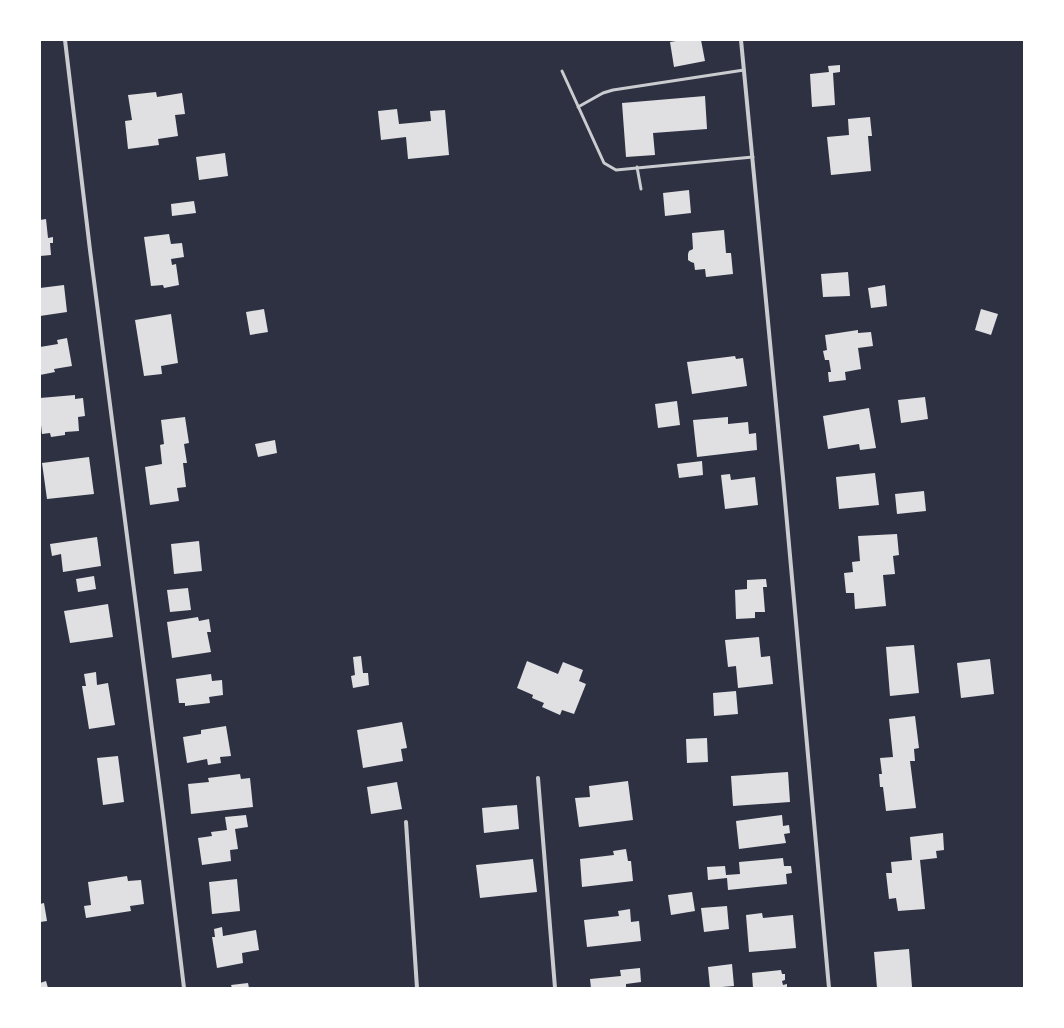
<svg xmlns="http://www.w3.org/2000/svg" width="1064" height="1028" font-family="Arial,sans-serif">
  <rect width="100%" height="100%" fill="#2d3142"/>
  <!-- building -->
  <path fill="#e0e0e3" d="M 682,40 L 701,40 L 705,61 L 674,67 L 670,42 Z
    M 840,65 L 840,72 L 833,73 L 835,105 L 812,107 L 810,74 L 829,72 L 828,66 Z
    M 156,92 L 157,97 L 182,93 L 185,114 L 175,115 L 178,136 L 158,139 L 159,145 L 128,149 L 125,121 L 132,120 L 128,95 Z
    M 705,96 L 707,129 L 653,133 L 655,155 L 626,157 L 622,103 Z
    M 397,109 L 399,124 L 431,121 L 430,111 L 445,110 L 449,155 L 408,159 L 406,137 L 381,140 L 378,111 Z
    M 870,117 L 872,136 L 868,136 L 871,171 L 831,175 L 827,137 L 849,135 L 848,119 Z
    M 225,153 L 228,176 L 199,180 L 196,157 Z
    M 689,190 L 691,213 L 665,216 L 663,193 Z
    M 194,201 L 196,213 L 172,216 L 171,204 Z
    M 46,219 L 48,238 L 53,237 L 53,243 L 50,243 L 51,255 L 40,256 L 40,220 Z
    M 724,230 L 726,253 L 731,253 L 733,274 L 706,277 L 705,269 L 695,270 L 694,263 L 691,262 L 688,260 L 688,254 L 689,251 L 693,249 L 692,233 Z
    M 169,234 L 171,244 L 182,243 L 184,257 L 171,259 L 172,265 L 176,264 L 179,285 L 164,288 L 163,285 L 151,286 L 144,237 Z
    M 848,272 L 850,296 L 823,297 L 821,274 Z
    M 64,285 L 67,312 L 40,316 L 40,288 Z
    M 885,285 L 887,306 L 871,308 L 868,288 Z
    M 264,309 L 268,332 L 250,335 L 246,312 Z
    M 981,309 L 998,314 L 991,335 L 975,330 Z
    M 171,314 L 178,363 L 161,366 L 162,374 L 144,376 L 135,320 Z
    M 858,330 L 858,333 L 871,332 L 873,346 L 858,348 L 861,369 L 845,372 L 846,380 L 829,382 L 828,372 L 831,372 L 829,360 L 825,360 L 823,351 L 827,350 L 825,335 Z
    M 67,338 L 72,366 L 54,369 L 55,372 L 40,375 L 40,347 L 58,344 L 57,340 Z
    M 735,356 L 736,359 L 743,358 L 747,386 L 692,394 L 687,362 Z
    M 75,395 L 75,399 L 83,398 L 85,416 L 78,417 L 79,431 L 65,432 L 65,435 L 51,437 L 50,433 L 42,434 L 40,416 L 40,398 Z
    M 925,397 L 928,419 L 901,423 L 898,400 Z
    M 677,401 L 680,425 L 658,428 L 655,404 Z
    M 869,408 L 876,448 L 860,450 L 859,444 L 828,449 L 823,416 Z
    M 185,417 L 189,443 L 184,444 L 187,463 L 183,463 L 186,487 L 177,488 L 179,501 L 150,505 L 145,467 L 162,464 L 160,445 L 164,444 L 161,420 Z
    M 728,417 L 728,424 L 748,422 L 749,434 L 756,433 L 757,450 L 697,457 L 693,420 Z
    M 275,440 L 277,453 L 258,457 L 255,444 Z
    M 89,457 L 94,494 L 47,499 L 42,463 Z
    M 702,461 L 703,475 L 679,478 L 677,464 Z
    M 875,473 L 879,505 L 839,509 L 836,477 Z
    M 730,474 L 731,480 L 755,477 L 758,505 L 725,509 L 721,475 Z
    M 924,491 L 926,511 L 897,514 L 895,494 Z
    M 897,534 L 899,555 L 893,556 L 895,574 L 883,575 L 886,606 L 855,609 L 854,593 L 846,593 L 844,573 L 853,572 L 852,562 L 860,561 L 858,536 Z
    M 97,537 L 101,566 L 63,572 L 61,554 L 52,556 L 50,544 Z
    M 199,541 L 202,571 L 174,574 L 171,544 Z
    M 94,576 L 96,589 L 78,592 L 76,579 Z
    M 766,579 L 767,587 L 763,587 L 765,612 L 755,612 L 755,618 L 736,619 L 735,590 L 747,589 L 747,580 Z
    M 188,588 L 191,610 L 170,612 L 167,590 Z
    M 108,604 L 113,637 L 70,643 L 64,611 Z
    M 198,617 L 199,621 L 209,619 L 211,632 L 207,632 L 211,652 L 172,658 L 167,622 Z
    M 759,637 L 761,657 L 770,656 L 773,684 L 738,688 L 736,666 L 728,667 L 725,640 Z
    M 914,645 L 919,693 L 890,696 L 886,647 Z
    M 361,656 L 363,673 L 368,673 L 369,685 L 353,688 L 351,676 L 355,675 L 353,657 Z
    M 990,659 L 994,694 L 961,698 L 957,663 Z
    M 527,661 L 558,674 L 563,662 L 583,670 L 579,681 L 586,684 L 574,714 L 562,710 L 560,715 L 542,707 L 544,703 L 532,698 L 533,695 L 517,688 Z
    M 96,672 L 97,685 L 108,683 L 115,725 L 89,729 L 82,686 L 86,686 L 84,674 Z
    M 211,674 L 212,681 L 222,680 L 223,695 L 209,697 L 210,703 L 185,706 L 185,703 L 179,703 L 176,679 Z
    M 736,691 L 738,714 L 714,716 L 713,693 Z
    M 915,716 L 919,748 L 914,749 L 915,761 L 910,761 L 916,808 L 886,811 L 883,787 L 880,787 L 879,774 L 882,774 L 880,758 L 893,757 L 889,719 Z
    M 402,722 L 407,748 L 401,749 L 403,761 L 363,768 L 357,730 Z
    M 226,726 L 231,756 L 220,757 L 221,763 L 208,765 L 207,759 L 187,763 L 183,737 L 201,734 L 201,730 Z
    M 707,738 L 708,762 L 687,763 L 686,739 Z
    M 118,756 L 124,802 L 103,805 L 97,758 Z
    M 788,772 L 790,802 L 733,806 L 731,776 Z
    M 240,774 L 241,779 L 250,778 L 253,807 L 191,814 L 188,784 L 209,782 L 208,778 Z
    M 628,781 L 633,820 L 579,827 L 575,798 L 590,797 L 589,786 Z
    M 397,782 L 402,809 L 371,814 L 367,787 Z
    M 517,805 L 519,829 L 484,833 L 482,808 Z
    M 246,815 L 248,827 L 235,829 L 238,849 L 230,850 L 231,861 L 202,865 L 198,838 L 212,836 L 211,832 L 227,830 L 225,817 Z
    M 782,815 L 783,826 L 789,825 L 790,833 L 784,834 L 786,843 L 739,849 L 736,821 Z
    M 943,833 L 944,850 L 936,851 L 937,858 L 920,860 L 925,909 L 898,911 L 896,898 L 889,899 L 886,873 L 892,873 L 891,862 L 912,860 L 910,837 Z
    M 626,849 L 628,861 L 631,861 L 633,881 L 582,887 L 580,859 L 614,855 L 613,851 Z
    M 783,858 L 784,866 L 791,866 L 792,873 L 786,874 L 787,884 L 728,890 L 727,878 L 708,880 L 707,867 L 725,866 L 726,875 L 740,874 L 739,862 Z
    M 533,859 L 537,892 L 480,898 L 476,865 Z
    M 127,876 L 128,881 L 141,880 L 144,904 L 130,906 L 131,911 L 86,918 L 84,906 L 91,905 L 88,882 Z
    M 237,879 L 240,911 L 212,914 L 209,882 Z
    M 692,892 L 695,911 L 671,915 L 668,895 Z
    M 44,903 L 47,921 L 40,922 L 40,904 Z
    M 727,906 L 729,929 L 704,932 L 701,908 Z
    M 630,909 L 631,922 L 639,921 L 641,941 L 587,947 L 584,920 L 619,916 L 618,911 Z
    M 762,913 L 763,918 L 793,915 L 796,948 L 749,952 L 746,915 Z
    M 222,927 L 223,936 L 256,930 L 259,950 L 242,953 L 243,963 L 217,968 L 212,937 L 215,937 L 214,929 Z
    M 909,949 L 912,987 L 877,988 L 874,952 Z
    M 732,964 L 734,986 L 710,988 L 708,967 Z
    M 640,968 L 641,982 L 626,984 L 626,988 L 591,988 L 590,979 L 621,976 L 620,970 Z
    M 781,970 L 782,974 L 785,974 L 785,980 L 782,981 L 783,985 L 787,984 L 787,988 L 753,988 L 752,973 Z
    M 46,981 L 48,988 L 40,988 L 40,983 Z
    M 248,983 L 249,988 L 232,988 L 231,985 Z"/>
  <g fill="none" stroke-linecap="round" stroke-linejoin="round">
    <!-- service -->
    <path stroke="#caccd0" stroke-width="3" d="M 562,71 L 604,163 L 616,170 L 753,157
      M 578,107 L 603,93 L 613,90 L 744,70
      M 637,167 L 641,189"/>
    <!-- minor -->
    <path stroke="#caccd0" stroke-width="4" d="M 65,40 L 90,250 L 163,814 L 184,988
      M 741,40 L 783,478 L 829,988
      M 538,778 L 555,988
      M 406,822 L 417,988"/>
  </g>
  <!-- border -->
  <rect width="1064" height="1028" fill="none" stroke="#ffffff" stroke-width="82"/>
</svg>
